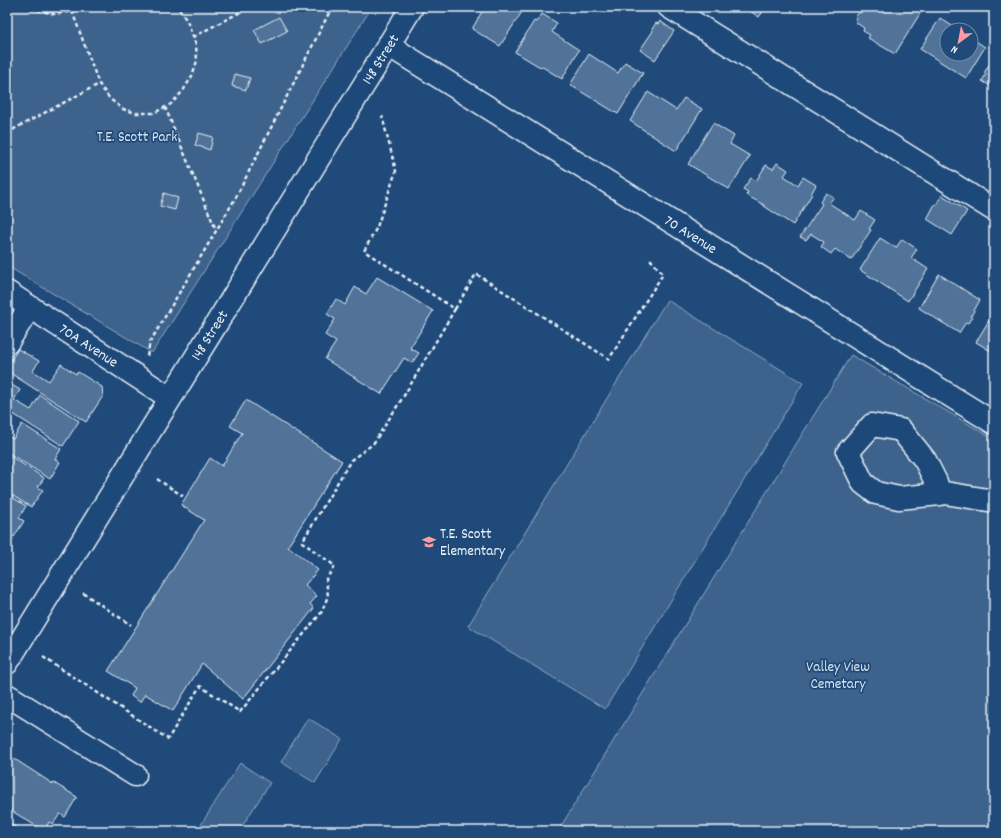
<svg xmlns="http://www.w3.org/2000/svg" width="1001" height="838" font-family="Dekko,sans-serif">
  <rect width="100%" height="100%" fill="#1f4a7a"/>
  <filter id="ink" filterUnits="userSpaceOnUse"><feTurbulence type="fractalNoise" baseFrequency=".025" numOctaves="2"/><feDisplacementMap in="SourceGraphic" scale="8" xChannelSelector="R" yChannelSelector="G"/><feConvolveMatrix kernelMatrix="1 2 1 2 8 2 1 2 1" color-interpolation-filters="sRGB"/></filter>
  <g filter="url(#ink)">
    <!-- green -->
    <path fill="#3c628c" stroke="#92aac2" d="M 7,7 L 372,7 L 152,353 L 7,266 Z
      M 667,300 L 803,383 L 605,709 L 468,626 Z
      M 851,355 L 994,439 L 994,831 L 558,831 Z
      M 308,718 L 342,739 L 315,783 L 281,762 Z
      M 240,763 L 270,783 L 239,831 L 197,831 Z"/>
    <!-- building -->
    <path fill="#517399" stroke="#e8f1f8" d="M 483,7 L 525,7 L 500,46 L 472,29 L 484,8 Z
      M 596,7 L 608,7 L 605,13 Z
      M 744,7 L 766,7 L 759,17 Z
      M 864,7 L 924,7 L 895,54 L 868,38 L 870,35 L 863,31 L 864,28 L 855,22 L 857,18 L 855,17 Z
      M 542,14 L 557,23 L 552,32 L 579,50 L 562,79 L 541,66 L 540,67 L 515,52 L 534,21 L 536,22 Z
      M 279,17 L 287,31 L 262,44 L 254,30 Z
      M 940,18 L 958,30 L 947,30 L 947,54 L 971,54 L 971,38 L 985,47 L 966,78 L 920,49 Z
      M 660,21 L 674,31 L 655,60 L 640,50 L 653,31 L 652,29 L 656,23 L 658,24 Z
      M 589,54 L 618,73 L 625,62 L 643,73 L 618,114 L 570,85 Z
      M 994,57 L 994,88 L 982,81 L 986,74 L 984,73 Z
      M 235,74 L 250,78 L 246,90 L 232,86 Z
      M 648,92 L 676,110 L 684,98 L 702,109 L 676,151 L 630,121 Z
      M 713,123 L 734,136 L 730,144 L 750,156 L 729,189 L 688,164 Z
      M 199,133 L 213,137 L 210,150 L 195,145 Z
      M 777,163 L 788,170 L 784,176 L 798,185 L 803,177 L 816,185 L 811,194 L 812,194 L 793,225 L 764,206 L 764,205 L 746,195 L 748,192 L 743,189 L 751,178 L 756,181 L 766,165 L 773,169 Z
      M 164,193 L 178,198 L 175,210 L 160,206 Z
      M 826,193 L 834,197 L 829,203 L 855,220 L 861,211 L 875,220 L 869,229 L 871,230 L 851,260 L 835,249 L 831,254 L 821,247 L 824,242 L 811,234 L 806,240 L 800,237 L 822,204 L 820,202 Z
      M 942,195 L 967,211 L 952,235 L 927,219 L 935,204 L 936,205 Z
      M 880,238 L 896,248 L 902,239 L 917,249 L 911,258 L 928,269 L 908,301 L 860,270 Z
      M 994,246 L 994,258 L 989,255 Z
      M 939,274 L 980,300 L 971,316 L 972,317 L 968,323 L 966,322 L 959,333 L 919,308 Z
      M 377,277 L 433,311 L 410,348 L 419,353 L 412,363 L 404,358 L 381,394 L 325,359 L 336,342 L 325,335 L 335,319 L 327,314 L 336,299 L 345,305 L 355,287 L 366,294 Z
      M 994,312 L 994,353 L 976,342 Z
      M 18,349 L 39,361 L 33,371 L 49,381 L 61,364 L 76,374 L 78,372 L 102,387 L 103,396 L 86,422 L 7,371 L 7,366 Z
      M 7,382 L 20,390 L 14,400 L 31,410 L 40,395 L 79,421 L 63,446 L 7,410 Z
      M 246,400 L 342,461 L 288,546 L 318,570 L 305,585 L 317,596 L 310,604 L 314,608 L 243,699 L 202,664 L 173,711 L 145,694 L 140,702 L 131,696 L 135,688 L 108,671 L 204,520 L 181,505 L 210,458 L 222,466 L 242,433 L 230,426 Z
      M 22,424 L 61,449 L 55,459 L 60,462 L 50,479 L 7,452 L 7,435 L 13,439 Z
      M 7,454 L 44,478 L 38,487 L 43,490 L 31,507 L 7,492 Z
      M 7,494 L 26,506 L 19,518 L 24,521 L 14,537 L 7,532 Z
      M 7,535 L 13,539 L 7,548 Z
      M 13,758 L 53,784 L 54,783 L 77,797 L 65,817 L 60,814 L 53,824 L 49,822 L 44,831 L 7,808 L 7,767 Z
      M 7,822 L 22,831 L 7,831 Z"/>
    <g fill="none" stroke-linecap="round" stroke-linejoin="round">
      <!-- minor casing -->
      <g stroke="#e8f1f8" stroke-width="25">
        <path id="minor" d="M 669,7 L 994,210
          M 388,45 L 994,423
          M 7,292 L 170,398
          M 7,343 L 30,307
          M 940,494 L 936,482 L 925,460 L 901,430 L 872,425 L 848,452 L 863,483 L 876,493 L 899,498 L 940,494 L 945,493 L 994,501
          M 7,663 L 412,7
          M 7,695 L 135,775"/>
      </g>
      <!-- path -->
      <path stroke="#e8f1f8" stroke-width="2.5" stroke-dasharray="4 3" stroke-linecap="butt" d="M 24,7 L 55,14 L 97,7
        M 72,11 L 99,84 L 110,99 L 123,109 L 136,113 L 154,113 L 171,104 L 183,91 L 192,76 L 197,61 L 196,45 L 187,21 L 178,7
        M 193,37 L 250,7
        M 165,107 L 216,230
        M 7,134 L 14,129 L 99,84
        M 455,309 L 476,274 L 609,359 L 663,274 L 650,259
        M 147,356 L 150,342 L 235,199 L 332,7
        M 157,479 L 183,496
        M 83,593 L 131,625
        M 43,657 L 168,739 L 200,686 L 240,712 L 321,613 L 328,596 L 326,579 L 335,566 L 302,542 L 351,460 L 373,444 L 405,394 L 455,309 L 364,251 L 377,227 L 396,171 L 382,116"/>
      <!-- minor -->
      <use href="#minor" stroke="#1f4a7a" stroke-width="22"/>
    </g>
  </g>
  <!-- icons -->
  <defs>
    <g id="school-bare" transform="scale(1.08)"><path d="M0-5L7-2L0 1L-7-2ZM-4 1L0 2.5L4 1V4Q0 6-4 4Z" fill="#ff9aa2" stroke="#1f4a7a" stroke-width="2.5" paint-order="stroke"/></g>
  </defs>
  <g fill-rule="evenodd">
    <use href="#school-bare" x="429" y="542"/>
  </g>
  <g text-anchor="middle" stroke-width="3.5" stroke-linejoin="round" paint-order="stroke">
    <!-- street labels -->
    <g font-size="15" fill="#e8f1f8" stroke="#1f4a7a">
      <text transform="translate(380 59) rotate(-58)" y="5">148 Street</text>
      <text transform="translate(691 234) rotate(32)" y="5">70 Avenue</text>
      <text transform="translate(209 335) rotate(-58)" y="5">148 Street</text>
      <text transform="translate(89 345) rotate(33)" y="5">70A Avenue</text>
    </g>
    <!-- park labels -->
    <g font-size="15" fill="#d7e3ed" stroke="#1f4a7a">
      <text x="137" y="141">T.E. Scott Park</text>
      <text x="838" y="671">Valley View<tspan x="838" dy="17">Cemetary</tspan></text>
    </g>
    <!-- poi labels -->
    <g font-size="15" fill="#e8f1f8" stroke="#1f4a7a" text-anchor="start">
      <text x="440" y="538">T.E. Scott<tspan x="440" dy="17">Elementary</tspan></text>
    </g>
  </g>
  <!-- margin -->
  <rect width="1001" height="838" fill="none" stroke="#1f4a7a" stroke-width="24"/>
  <rect x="12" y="12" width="977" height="814" fill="none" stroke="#e8f1f8" stroke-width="1.5" filter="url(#ink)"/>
  <!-- north arrow -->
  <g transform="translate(959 42) rotate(212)"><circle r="19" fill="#1f4a7a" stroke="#6f8dac"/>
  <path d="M0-3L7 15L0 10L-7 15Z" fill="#ff9aa2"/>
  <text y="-6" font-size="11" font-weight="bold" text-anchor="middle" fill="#e8f1f8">N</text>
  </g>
</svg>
